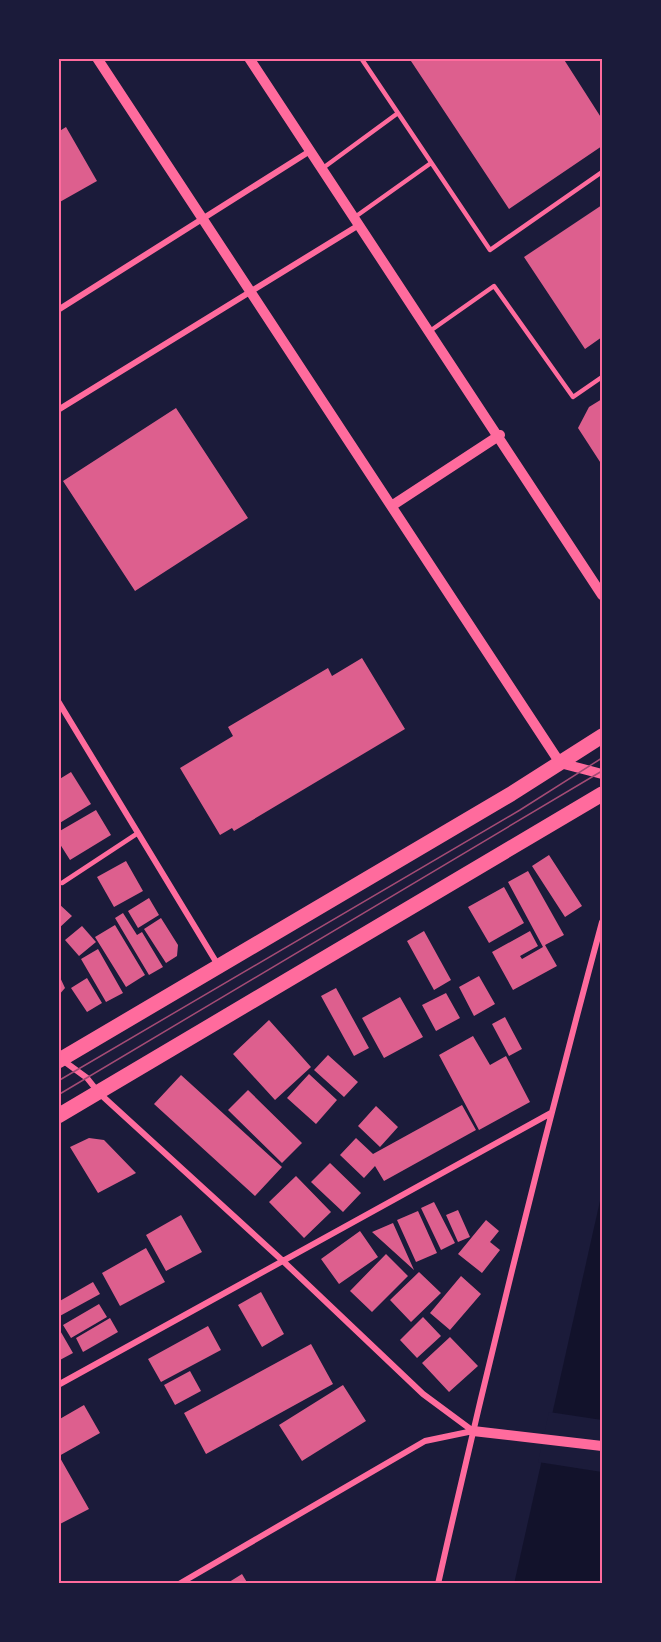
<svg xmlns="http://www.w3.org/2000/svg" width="661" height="1642" font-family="Cabin,sans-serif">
  <rect width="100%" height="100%" fill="#1b1b3a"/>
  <!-- water -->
  <path fill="#12122b" d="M 602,1192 L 602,1583 L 514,1584 Z"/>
  <!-- pier -->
  <path fill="#1b1b3a" d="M 549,1412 L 602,1420 L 602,1472 L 538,1462 Z"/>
  <!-- building -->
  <path fill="#dd5f8e" d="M 409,58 L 563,58 L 602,119 L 602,146 L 509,209 Z
    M 66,127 L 97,181 L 58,203 L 58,132 Z
    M 602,205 L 602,337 L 585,349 L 524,257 Z
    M 602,399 L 602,465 L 578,428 L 589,407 Z
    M 176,408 L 248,518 L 135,591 L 63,481 Z
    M 362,658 L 405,729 L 234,831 L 232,828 L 220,835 L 180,768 L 233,736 L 228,727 L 328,668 L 332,676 Z
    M 71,772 L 91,804 L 58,824 L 58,780 Z
    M 96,810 L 111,835 L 70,860 L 58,841 L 58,832 Z
    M 549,855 L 582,906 L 565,917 L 532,866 Z
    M 126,861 L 143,891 L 114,907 L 97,877 Z
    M 528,871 L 564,935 L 545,945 L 557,966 L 513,990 L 492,952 L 530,931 L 538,946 L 520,956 L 522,959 L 543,947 L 508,882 Z
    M 504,887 L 524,923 L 489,943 L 468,907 Z
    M 149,898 L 159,915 L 138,928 L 128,911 Z
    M 58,903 L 72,916 L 58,929 Z
    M 123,913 L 137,935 L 142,932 L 163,967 L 149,975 L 115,918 Z
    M 161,918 L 178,945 L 177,956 L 166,963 L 144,929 Z
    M 115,925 L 145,975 L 126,987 L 95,937 Z
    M 82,926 L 96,942 L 79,956 L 65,940 Z
    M 424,931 L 451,980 L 434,990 L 407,941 Z
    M 98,949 L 123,993 L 106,1002 L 81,959 Z
    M 58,973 L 65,988 L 58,996 Z
    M 479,976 L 495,1004 L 474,1016 L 459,987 Z
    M 87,978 L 102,1003 L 87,1012 L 71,988 Z
    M 336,988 L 369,1048 L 354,1056 L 321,996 Z
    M 446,993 L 460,1018 L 436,1031 L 422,1005 Z
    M 400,997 L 423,1037 L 384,1058 L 362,1018 Z
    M 505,1017 L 522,1049 L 509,1056 L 492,1024 Z
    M 269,1020 L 311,1067 L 275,1100 L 233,1054 Z
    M 473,1036 L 490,1065 L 506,1056 L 530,1102 L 479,1130 L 439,1055 Z
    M 328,1055 L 358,1082 L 344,1097 L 314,1070 Z
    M 309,1074 L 337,1100 L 316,1124 L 287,1098 Z
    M 181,1075 L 282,1167 L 255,1196 L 154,1104 Z
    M 248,1090 L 302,1143 L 282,1163 L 228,1110 Z
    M 462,1105 L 476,1130 L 384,1181 L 375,1166 L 364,1178 L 340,1155 L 356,1138 L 373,1154 Z
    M 376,1106 L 398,1127 L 380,1147 L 358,1126 Z
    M 89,1138 L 104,1140 L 136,1173 L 98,1193 L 70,1147 Z
    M 330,1163 L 361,1193 L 343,1212 L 311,1182 Z
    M 296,1176 L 331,1212 L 304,1238 L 269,1202 Z
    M 434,1202 L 455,1243 L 441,1250 L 421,1208 Z
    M 458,1210 L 470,1237 L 458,1242 L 446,1215 Z
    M 418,1211 L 437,1253 L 416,1262 L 397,1220 Z
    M 181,1215 L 202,1252 L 166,1271 L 146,1235 Z
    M 486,1220 L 499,1231 L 490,1242 L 500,1250 L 482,1273 L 458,1254 Z
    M 393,1223 L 414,1270 L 372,1232 Z
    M 360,1231 L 378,1257 L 339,1284 L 321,1259 Z
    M 146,1248 L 165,1282 L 120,1306 L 102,1273 Z
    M 386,1254 L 408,1276 L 372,1312 L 350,1291 Z
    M 419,1272 L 441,1293 L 411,1322 L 390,1300 Z
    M 461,1276 L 481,1294 L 450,1330 L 430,1313 Z
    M 93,1282 L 100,1294 L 58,1317 L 58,1302 Z
    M 261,1292 L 284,1334 L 262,1347 L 238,1305 Z
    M 99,1304 L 107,1317 L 71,1338 L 63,1325 Z
    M 423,1317 L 441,1336 L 417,1358 L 400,1340 Z
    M 110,1318 L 118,1332 L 83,1352 L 76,1338 Z
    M 208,1326 L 221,1350 L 161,1382 L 148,1359 Z
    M 58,1327 L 73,1353 L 58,1361 Z
    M 450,1337 L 478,1366 L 449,1392 L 422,1363 Z
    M 311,1344 L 333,1384 L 206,1454 L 184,1413 Z
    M 190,1371 L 201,1391 L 175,1405 L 164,1385 Z
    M 343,1385 L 366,1421 L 302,1461 L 279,1425 Z
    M 84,1405 L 100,1433 L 59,1456 L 89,1509 L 58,1525 L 58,1420 Z
    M 242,1574 L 248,1584 L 226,1584 Z"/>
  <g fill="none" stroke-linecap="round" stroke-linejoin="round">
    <!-- service -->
    <path stroke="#ff6b9d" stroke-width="4.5" d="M 361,58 L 490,250 L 602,172
      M 323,168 L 398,113
      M 355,217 L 431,163
      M 430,331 L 494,286 L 573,397 L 602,377
      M 62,883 L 138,833"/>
    <!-- minor -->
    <path stroke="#ff6b9d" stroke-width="6" d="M 58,310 L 310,151
      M 58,410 L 359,225
      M 58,701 L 218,965
      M 61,1059 L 87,1078 L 99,1093 L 284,1262 L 423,1394 L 473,1431
      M 58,1385 L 551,1113
      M 179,1584 L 425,1441 L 473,1431
      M 438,1584 C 488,1362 543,1141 602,922"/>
    <!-- tertiary -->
    <path stroke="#ff6b9d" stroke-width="10" d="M 97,58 L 560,763 L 602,774
      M 249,58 L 602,595
      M 393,505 L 500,435
      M 473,1431 L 602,1446"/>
    <!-- primary -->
    <path stroke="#ff6b9d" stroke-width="15" d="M 58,1061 L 511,794 L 602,736
      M 58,1116 L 602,794"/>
    <!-- tram -->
    <path stroke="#a44b75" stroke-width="1.5" d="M 58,1081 L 520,810 L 602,758
      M 58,1095 L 602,771"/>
  </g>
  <!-- border -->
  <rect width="661" height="1642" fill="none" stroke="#1b1b3a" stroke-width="120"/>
  <rect x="60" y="60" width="541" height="1522" fill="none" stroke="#ff6b9d" stroke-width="2"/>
</svg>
